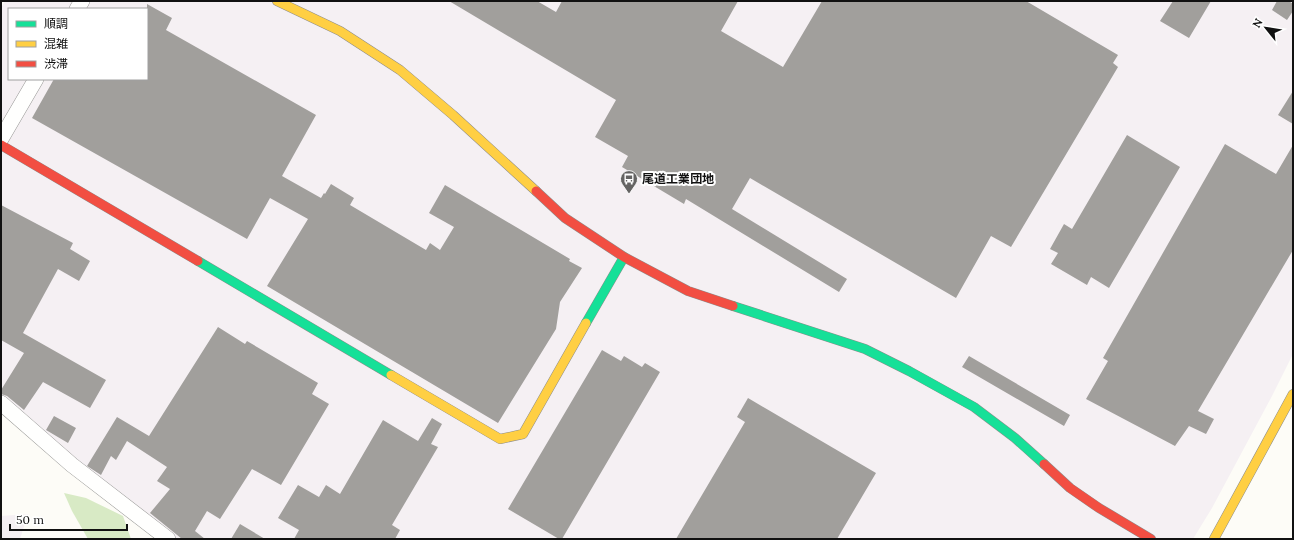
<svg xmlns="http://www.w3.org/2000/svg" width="1294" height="540" font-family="Lora,'Noto Sans JP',serif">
  <rect width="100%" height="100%" fill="#fdfcf7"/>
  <!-- industrial -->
  <path fill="#f5f0f3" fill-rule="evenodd" d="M 5,1 L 1293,1 L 1293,354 L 1272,396 L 1212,508 L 1193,539 L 163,539 L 1,408 L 1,8 ZM 9,9 L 147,9 L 147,79 L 9,79 Z
    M 28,514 L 20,539 L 1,539 L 1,516 Z"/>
  <!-- forest -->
  <path fill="#d8eac5" d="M 64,493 L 86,498 L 123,516 L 131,539 L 88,539 L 72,511 Z"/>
  <!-- building -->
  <path fill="#a19f9c" d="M 449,1 L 537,1 L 556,12 L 562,1 L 738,1 L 721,31 L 783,67 L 822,1 L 1026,1 L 1118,55 L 1113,63 L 1118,67 L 1011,247 L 991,236 L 956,298 L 750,178 L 732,209 L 847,279 L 839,292 L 686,199 L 684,204 L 622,167 L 628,156 L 595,137 L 616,100 Z
    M 1173,1 L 1211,1 L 1189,38 L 1160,21 Z
    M 1277,1 L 1289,1 L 1293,4 L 1293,11 L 1287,20 L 1272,10 Z
    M 147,4 L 172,18 L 166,30 L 316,115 L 282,176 L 321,198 L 324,193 L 325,194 L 331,184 L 354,198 L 350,205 L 426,250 L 430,243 L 440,250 L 454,227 L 429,213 L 445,185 L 570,259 L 569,261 L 582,268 L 560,302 L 556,329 L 498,423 L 267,286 L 308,219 L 270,198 L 247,239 L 32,118 L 54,79 L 147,79 Z
    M 1293,91 L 1293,124 L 1278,115 Z
    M 1127,135 L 1180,167 L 1109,288 L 1091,277 L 1087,285 L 1051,264 L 1058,253 L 1050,249 L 1064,224 L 1072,229 Z
    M 1225,144 L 1276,174 L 1293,145 L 1293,250 L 1198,411 L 1214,419 L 1206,434 L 1189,426 L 1175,446 L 1086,399 L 1108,361 L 1103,358 Z
    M 1,205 L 73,243 L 70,249 L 90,261 L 79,281 L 58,269 L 23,333 L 106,380 L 90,408 L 43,382 L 24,410 L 7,396 L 1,394 L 1,390 L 24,353 L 1,340 Z
    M 218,327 L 245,344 L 247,341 L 318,383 L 312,394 L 329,404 L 281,485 L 252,469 L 220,519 L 207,511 L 195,531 L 205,539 L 182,539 L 150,513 L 170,489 L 157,481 L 167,467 L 127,441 L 116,460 L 111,456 L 101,475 L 87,466 L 117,417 L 149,436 Z
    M 602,350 L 621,361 L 624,356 L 642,367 L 645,363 L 660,372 L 562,539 L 559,539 L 508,509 Z
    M 969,356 L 1070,415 L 1064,426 L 962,367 Z
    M 748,398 L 876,473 L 837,539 L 676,539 L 745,422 L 737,417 Z
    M 54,416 L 76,428 L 68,443 L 46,430 Z
    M 432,418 L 442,424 L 431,444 L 438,447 L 392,525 L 400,530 L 395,539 L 294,539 L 299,530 L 278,518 L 298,485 L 319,497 L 326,485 L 340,494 L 383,420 L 418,441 Z
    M 240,524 L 265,539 L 231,539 Z"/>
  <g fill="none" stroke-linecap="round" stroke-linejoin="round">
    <!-- street casing -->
    <g stroke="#979795" stroke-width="16">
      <path id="street" d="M 77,9 L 82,1
        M 1,139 L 36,79
        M 1,403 L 72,465 L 168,539"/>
    </g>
    <!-- fast casing -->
    <g stroke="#8e8d8b" stroke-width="10">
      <path id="fast" d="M 198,261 L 391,375
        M 733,306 L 865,349 L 909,371 L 974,407 L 1015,438 L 1044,464
        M 586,323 L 624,257"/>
    </g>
    <!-- slow casing -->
    <g stroke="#8e8d8b" stroke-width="10">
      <path id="slow" d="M 277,1 L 340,31 L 400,70 L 453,115 L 536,191
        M 391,375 L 500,439 L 523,434 L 586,323
        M 1214,539 L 1293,394"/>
    </g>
    <!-- jam casing -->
    <g stroke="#8e8d8b" stroke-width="10">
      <path id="jam" d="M 1,145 L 198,261
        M 536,191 L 565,218 L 624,257 L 688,291 L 733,306
        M 1044,464 L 1070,488 L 1099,508 L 1151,539"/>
    </g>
    <!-- street -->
    <use href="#street" stroke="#fffffe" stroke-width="15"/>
    <!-- fast -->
    <use href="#fast" stroke="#16e098" stroke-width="9"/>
    <!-- slow -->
    <use href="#slow" stroke="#ffcf43" stroke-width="9"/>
    <!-- jam -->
    <use href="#jam" stroke="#f24e42" stroke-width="9"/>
  </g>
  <!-- icons -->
  <defs>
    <g id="bus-pin" transform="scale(0.9)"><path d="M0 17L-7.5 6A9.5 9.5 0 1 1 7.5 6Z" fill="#646362" stroke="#fff"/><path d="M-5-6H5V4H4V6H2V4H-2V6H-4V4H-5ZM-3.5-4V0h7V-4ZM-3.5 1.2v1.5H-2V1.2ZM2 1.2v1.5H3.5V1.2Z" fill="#fff"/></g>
  </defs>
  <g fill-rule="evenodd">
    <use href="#bus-pin" x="629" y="179"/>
  </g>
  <g text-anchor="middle" stroke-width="4" stroke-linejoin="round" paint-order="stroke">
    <!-- poi labels -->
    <g font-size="12" font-weight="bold" fill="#111" stroke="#fff" text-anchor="start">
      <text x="642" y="183">尾道工業団地</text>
    </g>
  </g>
  <!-- border -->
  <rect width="1294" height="540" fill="none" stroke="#111111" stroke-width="4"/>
  <!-- legend -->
  <rect x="8" y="8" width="140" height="72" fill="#ffffff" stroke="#a0a0a0"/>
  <rect x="16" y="21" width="20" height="6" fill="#16e098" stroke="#a0a0a0"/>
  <text x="44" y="28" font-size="12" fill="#111111">順調</text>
  <rect x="16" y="41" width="20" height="6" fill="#ffcf43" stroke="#a0a0a0"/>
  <text x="44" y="48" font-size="12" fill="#111111">混雑</text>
  <rect x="16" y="61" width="20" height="6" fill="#f24e42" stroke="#a0a0a0"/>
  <text x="44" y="68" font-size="12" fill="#111111">渋滞</text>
  <!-- north arrow -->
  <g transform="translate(1266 28) rotate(300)" stroke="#ffffff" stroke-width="3" paint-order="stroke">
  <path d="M0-3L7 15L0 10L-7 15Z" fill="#111111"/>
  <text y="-6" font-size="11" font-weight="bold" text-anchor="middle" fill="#111111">N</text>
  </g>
  <!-- scale -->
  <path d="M10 524v6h117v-6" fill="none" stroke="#111111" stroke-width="2"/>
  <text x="16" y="524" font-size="12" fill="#111111" stroke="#ffffff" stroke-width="3" paint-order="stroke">50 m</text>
</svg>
